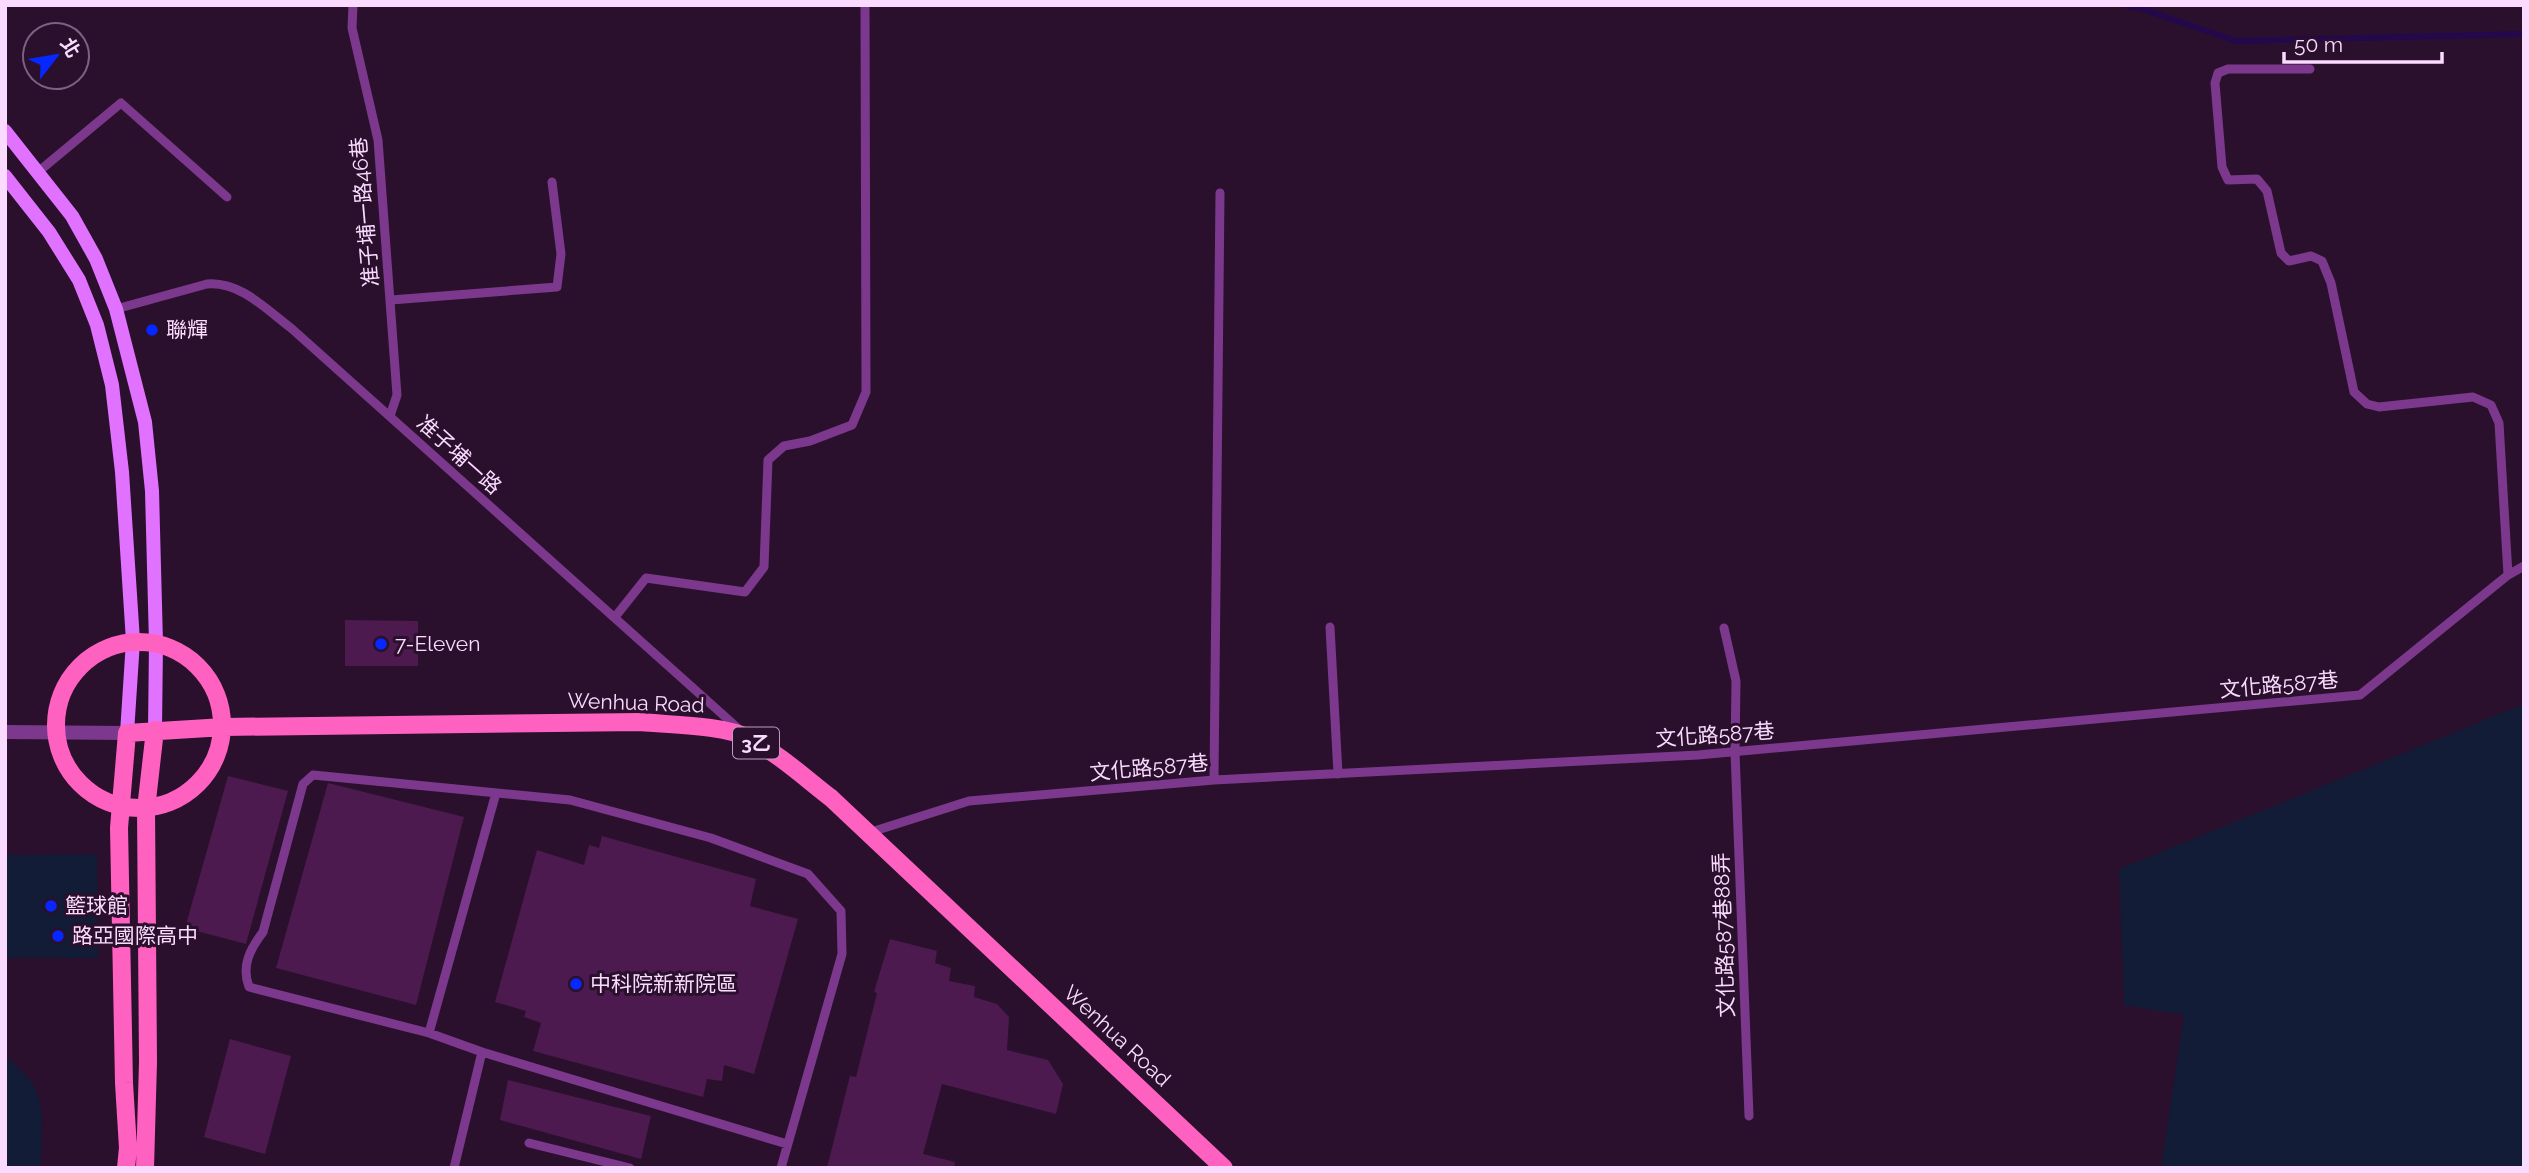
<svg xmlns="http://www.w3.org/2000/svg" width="2529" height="1173" font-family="Raleway,'Noto Sans TC',sans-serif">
  <rect width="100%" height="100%" fill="#2a102c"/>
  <!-- green -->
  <path fill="#121c36" d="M 2524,704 L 2524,1168 L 2161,1168 L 2184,1015 L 2124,1005 L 2119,869 Z
    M 97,854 L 98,958 L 5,958 L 5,855 Z
    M 5,1057 C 52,1090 41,1117 41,1168 L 5,1168 Z"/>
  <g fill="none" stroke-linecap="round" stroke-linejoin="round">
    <!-- stream -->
    <path stroke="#23084c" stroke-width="6" d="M 2125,5 L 2140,8 L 2236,41 L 2524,34"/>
  </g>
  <!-- building -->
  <path fill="#4c1a4e" d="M 345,620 L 418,621 L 418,666 L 345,666 Z
    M 228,776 L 288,791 L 246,944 L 185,928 Z
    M 328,783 L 464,817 L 416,1005 L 276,968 Z
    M 602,836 L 756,879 L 750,906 L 798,919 L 754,1074 L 724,1065 L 722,1081 L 707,1079 L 703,1097 L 533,1051 L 541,1023 L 524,1017 L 526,1011 L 495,1002 L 537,850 L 584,865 L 589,845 L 599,848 Z
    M 890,939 L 937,951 L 935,963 L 951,968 L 949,981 L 975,986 L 974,997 L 997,1004 L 1009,1017 L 1007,1050 L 1048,1060 L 1063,1084 L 1056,1114 L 942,1084 L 923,1154 L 955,1162 L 954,1168 L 827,1168 L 850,1076 L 856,1077 L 877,993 L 874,992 Z
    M 230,1039 L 291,1056 L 265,1154 L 204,1137 Z
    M 508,1080 L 651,1116 L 641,1159 L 500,1120 Z"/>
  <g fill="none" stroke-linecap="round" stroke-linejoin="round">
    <!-- lane -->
    <path stroke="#7c388d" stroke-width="9" d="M 353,5 L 352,28 L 378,140 L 397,395 L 390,416
      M 2310,69 L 2228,69 L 2218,73 L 2215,83 L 2222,167 L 2228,180 L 2257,179 L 2267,191 L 2281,253 L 2289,261 L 2311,256 L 2322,261 L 2331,283 L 2354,392 L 2367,404 L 2379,407 L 2473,397 L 2491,405 L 2499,423 L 2508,575
      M 38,172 L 121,103 L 227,197
      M 391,300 L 557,287 L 561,254 L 552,182
      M 116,309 L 207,284 C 240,281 267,310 291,328 L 741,731
      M 615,617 L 646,578 L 745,592 L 764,567 L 768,460 L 784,446 L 810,441 L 852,425 L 866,392 L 865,5
      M 1330,627 L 1338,774
      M 1724,628 L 1736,681 L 1735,752 L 1749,1116
      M 1214,780 L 1220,193
      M 868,833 L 969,801 L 1214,780 L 1698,755 L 2360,695 L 2508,575 L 2524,566
      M 429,1033 L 496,793
      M 529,1143 L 630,1168
      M 454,1168 L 482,1052
      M 781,1168 L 842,954 L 841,911 L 808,874 L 711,838 L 570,800 L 313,775 L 303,784 L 263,932 C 250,949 241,966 249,987 L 429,1033 L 482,1052 L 787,1144"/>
    <!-- street -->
    <path stroke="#7c388d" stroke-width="14" d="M 5,732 L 127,733"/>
    <!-- secondary -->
    <path stroke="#e171ff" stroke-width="14" d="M 5,131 L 72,216 L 96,259 L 116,309 L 145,422 L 152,491 L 156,643 L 155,730
      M 5,176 L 49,232 L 79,280 L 97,325 L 112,385 L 122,472 L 133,641 L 127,733"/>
    <!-- primary -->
    <path stroke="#ff61c1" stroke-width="18" d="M56 725a83 83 0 1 1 166 0a83 83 0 1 1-166 0Z
      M 126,1168 L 128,1148 L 124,1083 L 119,828 L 127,733 L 224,727 L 641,722 C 669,725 724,725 748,738 C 778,753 805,778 831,798 L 1224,1168
      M 145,1168 L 148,1062 L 146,809 L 155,730"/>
  </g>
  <!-- markers -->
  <g fill="#0627ff" stroke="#2a102c" stroke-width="2.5">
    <circle cx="152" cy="330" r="7"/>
    <circle cx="381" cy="644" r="7"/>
    <circle cx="51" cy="906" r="7"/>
    <circle cx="58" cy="936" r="7"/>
    <circle cx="576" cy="984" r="7"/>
  </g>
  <g text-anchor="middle" stroke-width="6" stroke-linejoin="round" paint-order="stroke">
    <!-- shield labels -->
    <rect fill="#2a102c" stroke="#bc9dc0" stroke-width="2" x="733" y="727.5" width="46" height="31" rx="5"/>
    <g font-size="19" font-weight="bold" fill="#fbdaff">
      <text x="756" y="750">3乙</text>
    </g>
    <!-- street labels -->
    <g font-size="21" fill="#fbdaff" stroke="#2a102c">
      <text transform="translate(365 212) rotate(-95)" y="7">准子埔一路46巷</text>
      <text transform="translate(459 455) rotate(42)" y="7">准子埔一路</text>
      <text transform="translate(2279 685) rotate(-5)" y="7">文化路587巷</text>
      <text transform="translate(636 703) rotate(2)" y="7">Wenhua Road</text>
      <text transform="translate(1715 735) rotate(-4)" y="7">文化路587巷</text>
      <text transform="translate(1149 768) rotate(-5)" y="7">文化路587巷</text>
      <text transform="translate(1724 935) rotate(-92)" y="7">文化路587巷88弄</text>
      <text transform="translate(1117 1036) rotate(43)" y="7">Wenhua Road</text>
    </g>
    <!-- poi labels -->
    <g font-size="21" fill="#fbdaff" stroke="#2a102c" text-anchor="start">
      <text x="166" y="337">聯輝</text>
      <text x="395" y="651">7-Eleven</text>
      <text x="65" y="913">籃球館</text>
      <text x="72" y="943">路亞國際高中</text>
      <text x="590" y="991">中科院新新院區</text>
    </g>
  </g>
  <!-- border -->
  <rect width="2529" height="1173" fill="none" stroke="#fbdaff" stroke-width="14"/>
  <!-- north arrow -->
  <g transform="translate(56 56) rotate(59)"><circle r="33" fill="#2a102c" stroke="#7e6180" stroke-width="2"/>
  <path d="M0-5L12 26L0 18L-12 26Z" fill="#0627ff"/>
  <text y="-10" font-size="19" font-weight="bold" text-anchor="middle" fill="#fbdaff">北</text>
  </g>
  <!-- scale -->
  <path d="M2284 52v10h158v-10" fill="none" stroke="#fbdaff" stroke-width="3.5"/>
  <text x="2294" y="52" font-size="21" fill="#fbdaff" stroke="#2a102c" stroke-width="5" paint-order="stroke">50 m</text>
</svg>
